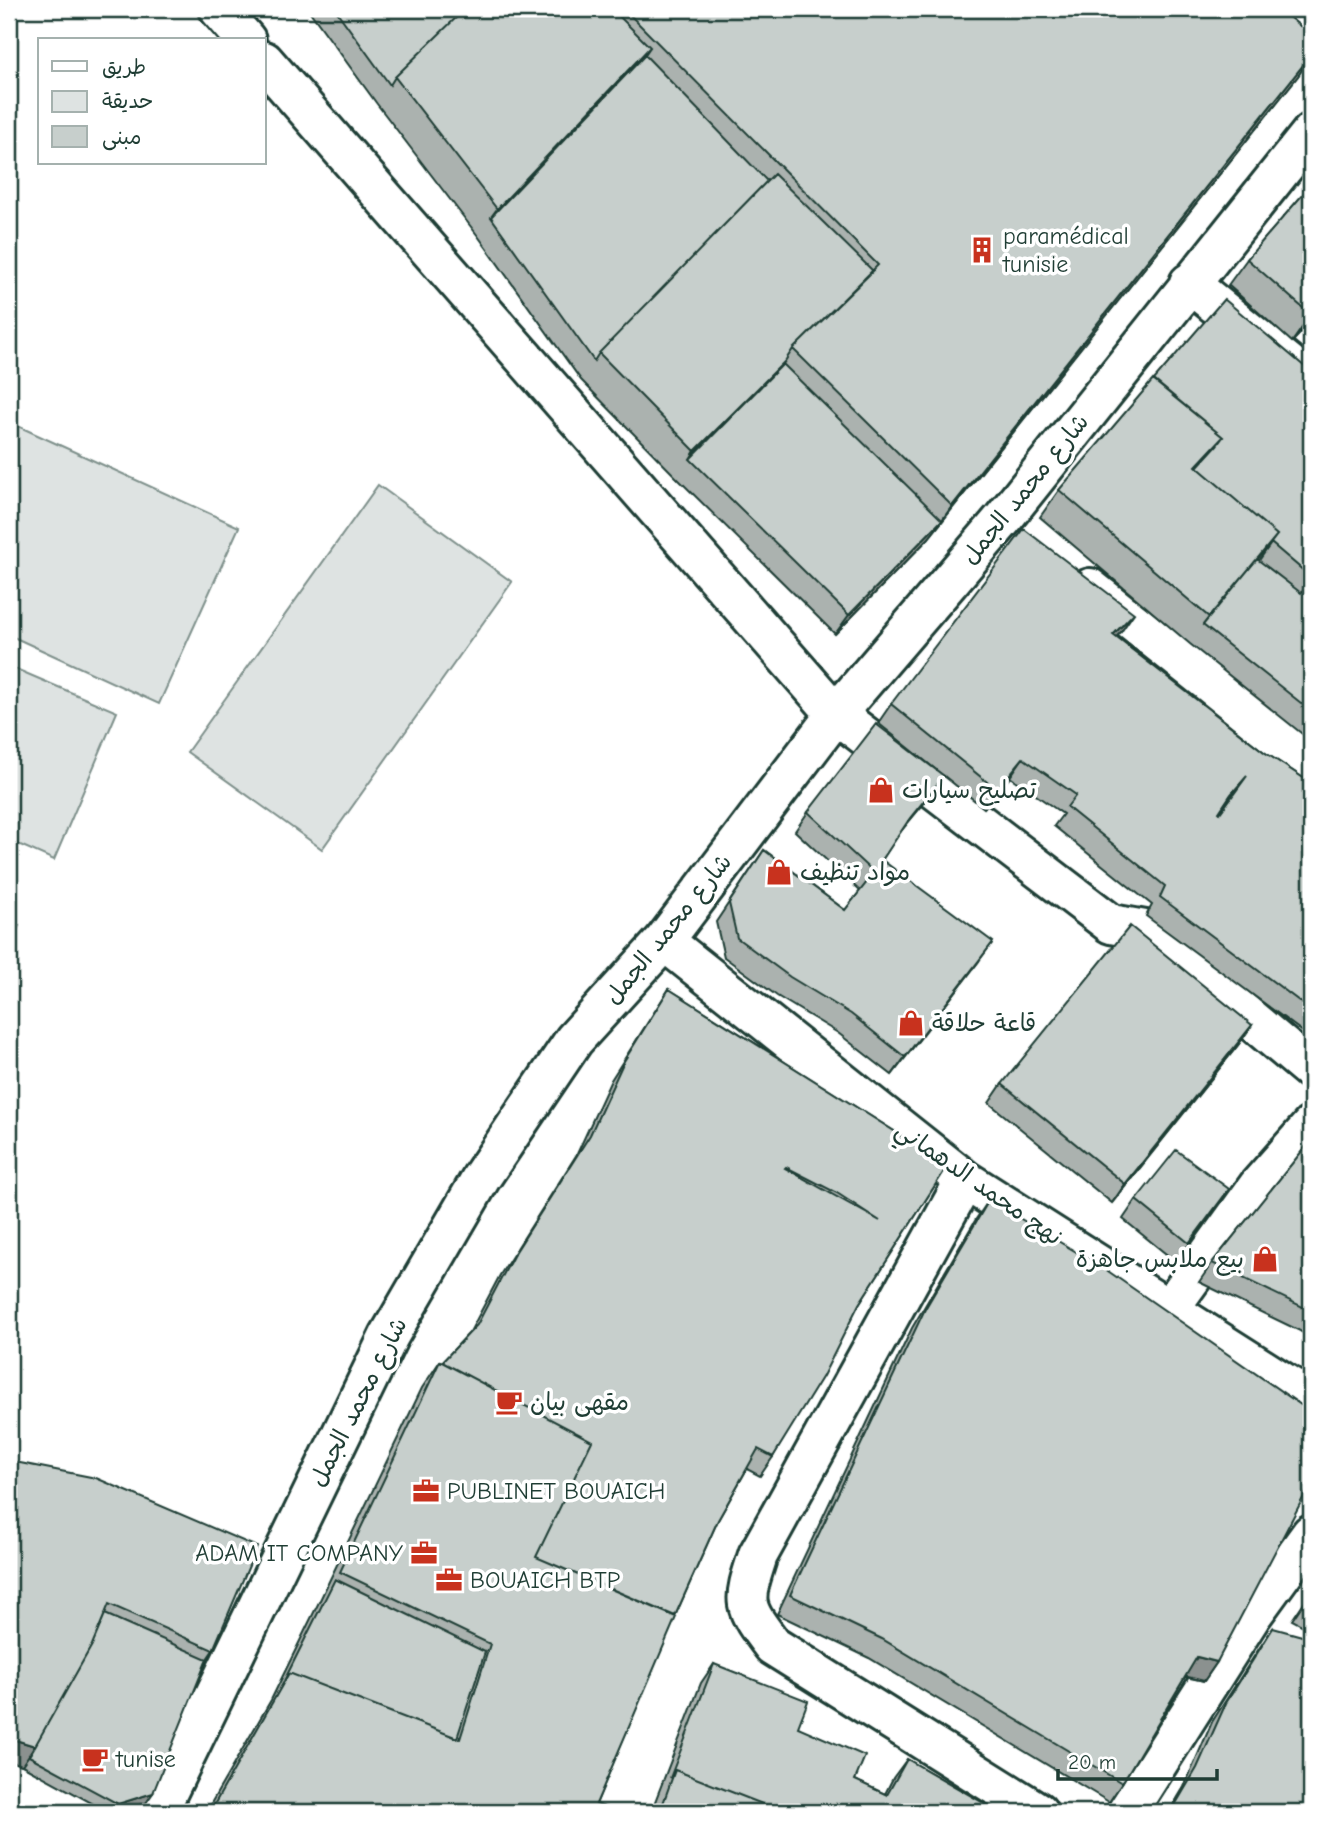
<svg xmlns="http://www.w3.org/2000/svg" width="1320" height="1821" font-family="'Comic Neue','Playpen Sans Arabic',sans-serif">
  <rect width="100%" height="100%" fill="#fff"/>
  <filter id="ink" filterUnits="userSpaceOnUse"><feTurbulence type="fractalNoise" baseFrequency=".0143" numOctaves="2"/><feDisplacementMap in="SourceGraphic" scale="14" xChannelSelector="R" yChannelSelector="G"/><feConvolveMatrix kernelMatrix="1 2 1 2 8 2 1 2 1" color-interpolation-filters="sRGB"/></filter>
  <g filter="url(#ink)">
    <!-- green -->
    <path fill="#dee3e2" stroke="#7e908b" stroke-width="2" d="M 9,422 L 239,527 L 159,704 L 9,635 Z
      M 378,485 L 512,582 L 322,849 L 187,752 Z
      M 9,666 L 117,712 L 54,860 L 9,840 Z"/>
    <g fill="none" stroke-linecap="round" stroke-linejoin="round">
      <!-- minor casing -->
      <g stroke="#1f3d34" stroke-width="44">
        <path id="minor" d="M 219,9 L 246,40
          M 264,61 L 836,714 L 1111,924 L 1145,930 L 1311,1070
          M 1189,283 L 1311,382
          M 1090,588 L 1311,764
          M 664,941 L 965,1180 L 1311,1400
          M 965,1180 L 758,1555 C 742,1604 742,1605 773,1646 L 1038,1812
          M 1170,1308 L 1258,1186 L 1311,1126
          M 158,1812 L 389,1336 L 481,1178 L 574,1040 L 664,941 L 836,714 L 1003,519 L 1311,133
          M 1127,1812 L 1252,1615 L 1311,1534"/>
      </g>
      <!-- minor -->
      <use href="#minor" stroke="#fff" stroke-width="38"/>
    </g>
    <!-- wall -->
    <path fill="#abb2af" stroke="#1f3d34" stroke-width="2" d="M 308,9 L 1279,9 L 1311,35 L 1311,56 L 1298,76 L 928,539 L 835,634 L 677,478 L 581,380 L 478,236 L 377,104 Z
      M 1311,185 L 1311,322 L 1292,342 L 1228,285 L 1247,259 Z
      M 1311,372 L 1311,741 L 1190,644 L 1040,517 L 1059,490 Z
      M 1121,632 L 1116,637 L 1264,752 L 1311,783 L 1311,1038 L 1146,916 L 1152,905 L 1054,826 L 1063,814 L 1010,777 L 984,808 L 944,776 L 931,795 L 900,832 L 882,860 L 979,961 L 892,1075 L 838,1033 L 777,996 L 724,957 L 716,922 L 764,850 L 845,910 L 860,891 L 795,831 L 808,812 L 935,769 L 878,723 L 891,704 Z
      M 669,989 L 948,1165 L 859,1304 L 773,1457 L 760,1476 L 747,1469 L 718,1520 L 675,1616 L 596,1804 L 618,1812 L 206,1812 L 271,1700 L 321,1598 L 422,1388 L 440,1361 L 442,1362 L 470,1332 L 500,1275 L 577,1154 L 611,1080 Z
      M 1252,1025 L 1239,1044 L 1112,1203 L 989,1103 L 1002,1084 Z
      M 1311,1140 L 1311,1338 L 1298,1330 L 1199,1282 L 1212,1263 Z
      M 989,1200 L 1217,1662 L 1204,1681 L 1185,1677 L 1122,1783 L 1109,1802 L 869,1658 L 777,1614 L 912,1328 L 976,1219 Z
      M 1136,1200 L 1216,1208 L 1176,1262 L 1123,1219 Z
      M 9,1463 L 213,1650 L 207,1659 L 146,1803 L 117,1812 L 108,1812 L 22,1765 L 9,1761 Z
      M 1311,1592 L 1311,1630 L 1292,1620 Z
      M 1273,1628 L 1311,1812 L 1169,1812 L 1184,1787 L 1212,1722 L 1260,1647 Z
      M 714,1664 L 798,1727 L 855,1780 L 885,1794 L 893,1778 L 907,1759 L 999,1812 L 651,1812 L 701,1683 Z"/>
    <!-- shaded-wall -->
    <path fill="#8b918f" stroke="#1f3d34" stroke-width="2" d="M 650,47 L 632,74 L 491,217 L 497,209 Z
      M 1311,55 L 1311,56 L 1298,76 L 928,539 L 835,634 L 849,615 L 942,520 L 952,506 Z
      M 1311,315 L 1311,322 L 1292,342 Z
      M 785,361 L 770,383 L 690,459 L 695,451 Z
      M 1277,535 L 1258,562 L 1203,625 L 1209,617 Z
      M 1134,613 L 1121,632 L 1100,654 L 1113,635 Z
      M 1023,758 L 1010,777 L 984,808 L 997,790 Z
      M 944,776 L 931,795 L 896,837 L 910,818 Z
      M 1247,776 L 1233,795 L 1218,812 L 1231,794 Z
      M 993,942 L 979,961 L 892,1075 L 905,1057 Z
      M 1252,1025 L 1239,1044 L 1112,1203 L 1125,1184 Z
      M 1197,1657 L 1217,1662 L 1204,1681 L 1184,1676 Z
      M 9,1738 L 35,1746 L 22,1765 L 9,1761 Z
      M 153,1793 L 146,1803 L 117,1812 L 113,1812 L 118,1804 Z"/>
    <!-- building -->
    <path fill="#c7cfcc" stroke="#1f3d34" stroke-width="2" fill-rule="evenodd" d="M 335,9 L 465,9 L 395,77 L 390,85 Z
      M 465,9 L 612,9 L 650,47 L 497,209 L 395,77 Z
      M 624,9 L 1279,9 L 1311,35 L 1311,55 L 952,506 L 793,349 L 878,265 Z
      M 645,55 L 767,181 L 599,353 L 594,361 L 491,217 Z
      M 774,174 L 873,271 L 793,349 L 785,361 L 695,451 L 599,353 Z
      M 1311,185 L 1311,315 L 1247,259 Z
      M 1224,299 L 1311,372 L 1311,577 L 1271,543 L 1277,535 L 1197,467 L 1217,445 L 1223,437 L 1154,380 Z
      M 783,364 L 942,520 L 849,615 L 690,459 Z
      M 1153,380 L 1223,437 L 1196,466 L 1277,535 L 1209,617 L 1059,490 Z
      M 1024,529 L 1134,613 L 1113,635 L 1264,752 L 1311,783 L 1311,1010 L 1160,897 L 1165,886 L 1067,807 L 1076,795 L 1023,758 L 997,790 L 891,704 ZM 1247,776 L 1220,813 L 1219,812 L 1231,794 Z
      M 1257,559 L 1301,593 L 1311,582 L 1311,711 L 1203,625 Z
      M 876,724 L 944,776 L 910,818 L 882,860 L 993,942 L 905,1057 L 851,1014 L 790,977 L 737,938 L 729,903 L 764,850 L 845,910 L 874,873 L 808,812 Z
      M 9,921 L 19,925 L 9,951 Z
      M 1130,926 L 1252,1025 L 1125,1184 L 1002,1084 Z
      M 669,989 L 948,1165 L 859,1304 L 823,1376 L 773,1457 L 758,1449 L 718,1520 L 675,1616 L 536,1557 L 592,1441 L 442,1362 L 477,1325 L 513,1256 L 590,1135 L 624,1061 ZM 786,1167 L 837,1193 L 880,1221 L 785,1168 Z
      M 1311,1140 L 1311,1311 L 1212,1263 Z
      M 1176,1150 L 1229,1189 L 1189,1243 L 1136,1200 Z
      M 989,1200 L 1105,1269 L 1311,1412 L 1311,1483 L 1217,1662 L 1197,1657 L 1122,1783 L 882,1639 L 790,1595 L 925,1309 Z
      M 440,1361 L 592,1441 L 536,1557 L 676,1617 L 596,1804 L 618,1812 L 210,1812 L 289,1673 L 460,1739 L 490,1644 L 340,1572 Z
      M 10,1461 L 96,1478 L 257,1547 L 213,1650 L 109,1604 L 92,1645 L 35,1746 L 9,1738 L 9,1463 Z
      M 335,1579 L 485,1652 L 457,1738 L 289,1673 L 284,1681 Z
      M 1311,1592 L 1311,1604 L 1306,1601 Z
      M 105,1614 L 207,1659 L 153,1793 L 118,1804 L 29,1756 L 35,1746 L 92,1645 Z
      M 1273,1628 L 1302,1636 L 1311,1641 L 1311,1812 L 1171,1812 L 1197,1768 L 1226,1703 Z
      M 714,1664 L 808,1701 L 798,1727 L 865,1756 L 855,1780 L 887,1795 L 907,1759 L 999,1812 L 779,1812 L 770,1807 L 675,1770 L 670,1778 Z
      M 675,1770 L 770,1807 L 779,1812 L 660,1812 Z"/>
  </g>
  <!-- icons -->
  <defs>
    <g id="building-bare" transform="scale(2.1)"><path d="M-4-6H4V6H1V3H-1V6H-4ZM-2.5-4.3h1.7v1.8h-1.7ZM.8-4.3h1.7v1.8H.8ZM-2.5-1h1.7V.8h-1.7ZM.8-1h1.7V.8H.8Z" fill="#c8321e" stroke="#fff" stroke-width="2.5" paint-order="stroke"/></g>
    <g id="shop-bare" transform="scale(2.1)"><path d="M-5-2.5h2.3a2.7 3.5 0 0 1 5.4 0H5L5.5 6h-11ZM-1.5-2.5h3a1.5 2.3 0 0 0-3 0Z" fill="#c8321e" stroke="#fff" stroke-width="2.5" paint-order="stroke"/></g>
    <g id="cafe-bare" transform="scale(2.1)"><path d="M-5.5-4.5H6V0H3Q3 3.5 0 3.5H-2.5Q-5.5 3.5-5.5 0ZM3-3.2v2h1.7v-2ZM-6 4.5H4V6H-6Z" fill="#c8321e" stroke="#fff" stroke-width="2.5" paint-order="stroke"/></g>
    <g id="office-bare" transform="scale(2.1)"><path d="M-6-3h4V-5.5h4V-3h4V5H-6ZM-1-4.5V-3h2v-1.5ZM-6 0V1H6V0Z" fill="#c8321e" stroke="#fff" stroke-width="2.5" paint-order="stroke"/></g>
  </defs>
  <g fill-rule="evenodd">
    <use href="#building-bare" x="982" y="250"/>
    <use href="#shop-bare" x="881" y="790"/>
    <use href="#shop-bare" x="779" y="872"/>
    <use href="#shop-bare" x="911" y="1023"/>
    <use href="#shop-bare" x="1265" y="1259"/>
    <use href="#cafe-bare" x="509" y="1402"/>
    <use href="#office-bare" x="426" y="1491"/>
    <use href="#office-bare" x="424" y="1553"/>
    <use href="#office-bare" x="449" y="1580"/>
    <use href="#cafe-bare" x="95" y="1759"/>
  </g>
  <g text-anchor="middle" stroke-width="7" stroke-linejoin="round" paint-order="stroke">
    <!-- poi labels -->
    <g font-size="24" fill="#1f3d34" stroke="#fff" text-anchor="start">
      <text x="1003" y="244">paramédical<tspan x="1003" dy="28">tunisie</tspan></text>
      <text x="902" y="798">تصليح سيارات</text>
      <text x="800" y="880">مواد تنظيف</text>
      <text x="932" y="1031">قاعة حلاقة</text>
      <text x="1244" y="1267" text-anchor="end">بيع ملابس جاهزة</text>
      <text x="530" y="1410">مقهى بيان</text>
      <text x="447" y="1499">PUBLINET BOUAICH</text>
      <text x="403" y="1561" text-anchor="end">ADAM IT COMPANY</text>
      <text x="470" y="1588">BOUAICH BTP</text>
      <text x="116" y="1767">tunise</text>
    </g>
    <!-- street labels -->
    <g font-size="24" fill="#1f3d34" stroke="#fff">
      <text transform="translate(1025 489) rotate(-51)" y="8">شارع محمد الجمل</text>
      <text transform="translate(668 929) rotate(-51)" y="8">شارع محمد الجمل</text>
      <text transform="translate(979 1183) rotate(35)" y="8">نهج محمد الدهماني</text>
      <text transform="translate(358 1402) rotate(-63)" y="8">شارع محمد الجمل</text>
    </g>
  </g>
  <!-- margin -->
  <rect width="1320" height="1821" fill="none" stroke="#fff" stroke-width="35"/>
  <rect x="18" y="18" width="1285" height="1786" fill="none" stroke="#1f3d34" stroke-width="2.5" filter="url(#ink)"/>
  <!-- legend -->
  <rect x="38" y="38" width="228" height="126" fill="#ffffff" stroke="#a5b1ae" stroke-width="2"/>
  <rect x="52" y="61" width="35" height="10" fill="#ffffff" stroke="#a5b1ae" stroke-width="2"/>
  <text x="102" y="74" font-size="21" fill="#1f3d34">طريق</text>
  <rect x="52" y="91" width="35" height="21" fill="#dee3e2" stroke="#a5b1ae" stroke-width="2"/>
  <text x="102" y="108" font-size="21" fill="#1f3d34">حديقة</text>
  <rect x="52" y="126" width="35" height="21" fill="#c7cfcc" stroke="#a5b1ae" stroke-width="2"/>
  <text x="102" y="144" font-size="21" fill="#1f3d34">مبنى</text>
  <!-- scale -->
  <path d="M1058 1769v10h159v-10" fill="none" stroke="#1f3d34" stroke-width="3.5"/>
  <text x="1068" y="1769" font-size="21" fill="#1f3d34" stroke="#ffffff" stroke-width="5" paint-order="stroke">20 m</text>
</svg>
